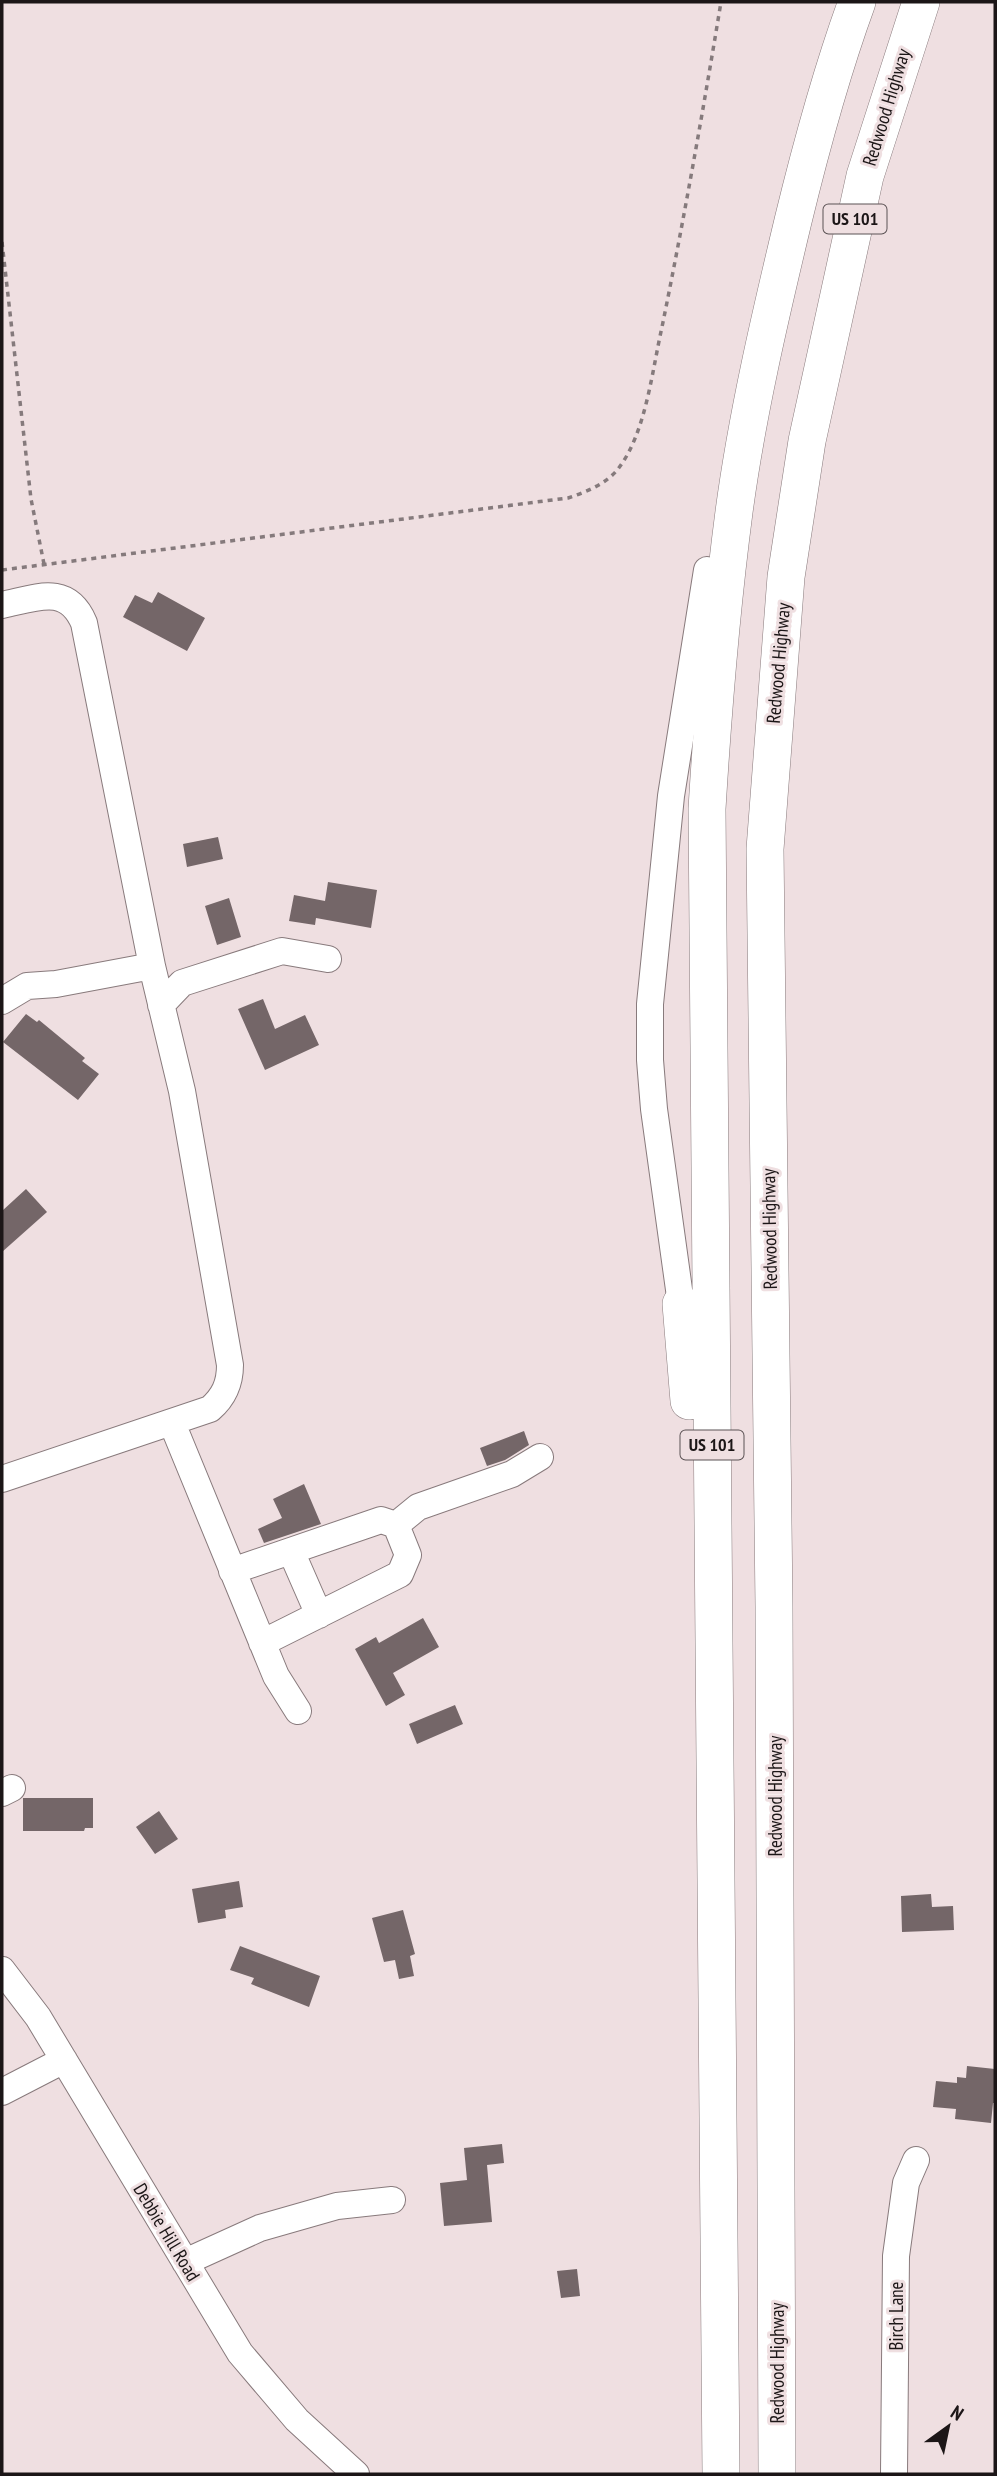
<svg xmlns="http://www.w3.org/2000/svg" width="997" height="2476" font-family="'PT Sans Narrow',sans-serif">
  <rect width="100%" height="100%" fill="#efdfe1"/>
  <!-- building -->
  <path fill="#746668" d="M 158,592 L 205,618 L 187,651 L 123,617 L 135,595 L 152,603 Z
    M 218,837 L 223,859 L 187,867 L 183,844 Z
    M 328,882 L 377,890 L 371,928 L 316,918 L 315,925 L 289,921 L 294,895 L 325,901 Z
    M 229,898 L 241,937 L 217,945 L 205,906 Z
    M 263,999 L 275,1029 L 305,1015 L 319,1045 L 265,1070 L 238,1009 Z
    M 26,1014 L 37,1022 L 39,1020 L 85,1058 L 82,1061 L 99,1074 L 78,1100 L 3,1042 Z
    M 26,1189 L 47,1212 L 2,1252 L 2,1211 Z
    M 524,1431 L 529,1445 L 505,1460 L 487,1466 L 480,1448 Z
    M 304,1484 L 321,1524 L 264,1543 L 258,1529 L 282,1518 L 273,1499 Z
    M 423,1618 L 439,1647 L 393,1673 L 405,1695 L 386,1706 L 355,1649 L 376,1637 L 379,1643 Z
    M 455,1705 L 463,1724 L 417,1744 L 409,1724 Z
    M 23,1798 L 93,1798 L 93,1828 L 85,1828 L 84,1831 L 23,1831 Z
    M 159,1811 L 178,1839 L 155,1854 L 136,1827 Z
    M 239,1881 L 243,1907 L 225,1910 L 226,1918 L 198,1923 L 192,1889 Z
    M 931,1894 L 932,1907 L 953,1906 L 954,1930 L 902,1932 L 901,1896 Z
    M 403,1910 L 415,1954 L 410,1956 L 414,1976 L 399,1979 L 395,1960 L 384,1962 L 372,1918 Z
    M 240,1946 L 320,1976 L 309,2007 L 251,1984 L 254,1978 L 230,1970 Z
    M 967,2066 L 995,2069 L 995,2103 L 993,2103 L 991,2123 L 955,2119 L 956,2109 L 933,2107 L 936,2081 L 957,2083 L 957,2077 L 966,2078 Z
    M 502,2144 L 504,2163 L 487,2165 L 492,2222 L 444,2226 L 440,2183 L 467,2180 L 464,2148 Z
    M 577,2269 L 580,2296 L 561,2298 L 557,2271 Z"/>
  <g fill="none" stroke-linecap="round" stroke-linejoin="round">
    <!-- minor casing -->
    <g stroke="#887a7c" stroke-width="28">
      <path id="minor" d="M 2,605 C 36,598 67,583 84,623 L 152,966 L 182,1091 L 230,1365 C 230,1384 224,1397 210,1409 L 2,1479
        M 2,1001 L 27,986 L 56,984 L 152,966
        M 161,1005 L 182,983 L 282,951 L 328,959
        M 681,1304 L 654,1109 L 650,1060 L 650,1004 L 671,796 L 707,570
        M 172,1423 L 276,1676 L 298,1711
        M 396,1525 L 418,1507 L 512,1474 L 540,1457
        M 291,1551 L 319,1615
        M 232,1571 L 381,1520 L 396,1525 L 408,1555 L 400,1574 L 262,1643
        M 2,1793 L 12,1788
        M 2,1970 L 38,2017 L 240,2353 L 297,2420 L 356,2474
        M 2,2092 L 64,2060
        M 185,2262 L 260,2228 L 337,2206 L 392,2200
        M 894,2474 L 896,2256 L 906,2183 L 916,2160"/>
    </g>
    <!-- highway casing -->
    <g stroke="#887a7c" stroke-width="38">
      <path id="highway" d="M 681,1304 L 689,1401
        M 721,2474 L 707,809 C 713,710 721,611 734,512 C 747,415 770,317 793,221 C 811,147 831,73 857,2
        M 777,2474 L 774,1606 L 765,849 L 786,577 L 807,441 L 865,176 L 921,2"/>
    </g>
    <!-- path -->
    <path stroke="#857a7c" stroke-width="3.5" stroke-dasharray="5 5" stroke-linecap="butt" d="M 2,242 L 31,499 L 44,564
      M 2,570 L 568,498 C 586,492 606,484 618,469 C 646,433 652,371 662,327 C 684,219 703,111 721,2"/>
    <!-- minor -->
    <use href="#minor" stroke="#fff" stroke-width="26"/>
    <!-- highway -->
    <use href="#highway" stroke="#fff" stroke-width="37"/>
  </g>
  <g text-anchor="middle" stroke-width="6" stroke-linejoin="round" paint-order="stroke">
    <!-- shield labels -->
    <g fill="#efdfe1" stroke="#5b5254" stroke-width="2">
      <rect x="823.5" y="204.5" width="63" height="29" rx="5"/>
      <rect x="680.5" y="1430.5" width="63" height="29" rx="5"/>
    </g>
    <g font-size="18" font-weight="bold" fill="#1c1617">
      <text x="855" y="225">US 101</text>
      <text x="712" y="1451">US 101</text>
    </g>
    <!-- street labels -->
    <g font-size="19" fill="#1c1617" stroke="#efdfe1">
      <text transform="translate(886 107) rotate(-73)" y="7">Redwood Highway</text>
      <text transform="translate(778 663) rotate(-85)" y="7">Redwood Highway</text>
      <text transform="translate(769 1229) rotate(-91)" y="7">Redwood Highway</text>
      <text transform="translate(775 1796) rotate(-90)" y="7">Redwood Highway</text>
      <text transform="translate(167 2232) rotate(59)" y="7">Debbie Hill Road</text>
      <text transform="translate(896 2316) rotate(-90)" y="7">Birch Lane</text>
      <text transform="translate(777 2363) rotate(-90)" y="7">Redwood Highway</text>
    </g>
  </g>
  <!-- border -->
  <rect width="997" height="2476" fill="none" stroke="#1c1617" stroke-width="7"/>
  <!-- north arrow -->
  <g transform="translate(948 2427) rotate(33)" stroke="#efdfe1" stroke-width="5" paint-order="stroke">
  <path d="M0-5L12 26L0 18L-12 26Z" fill="#1c1617"/>
  <text y="-10" font-size="19" font-weight="bold" text-anchor="middle" fill="#1c1617">N</text>
  </g>
</svg>
